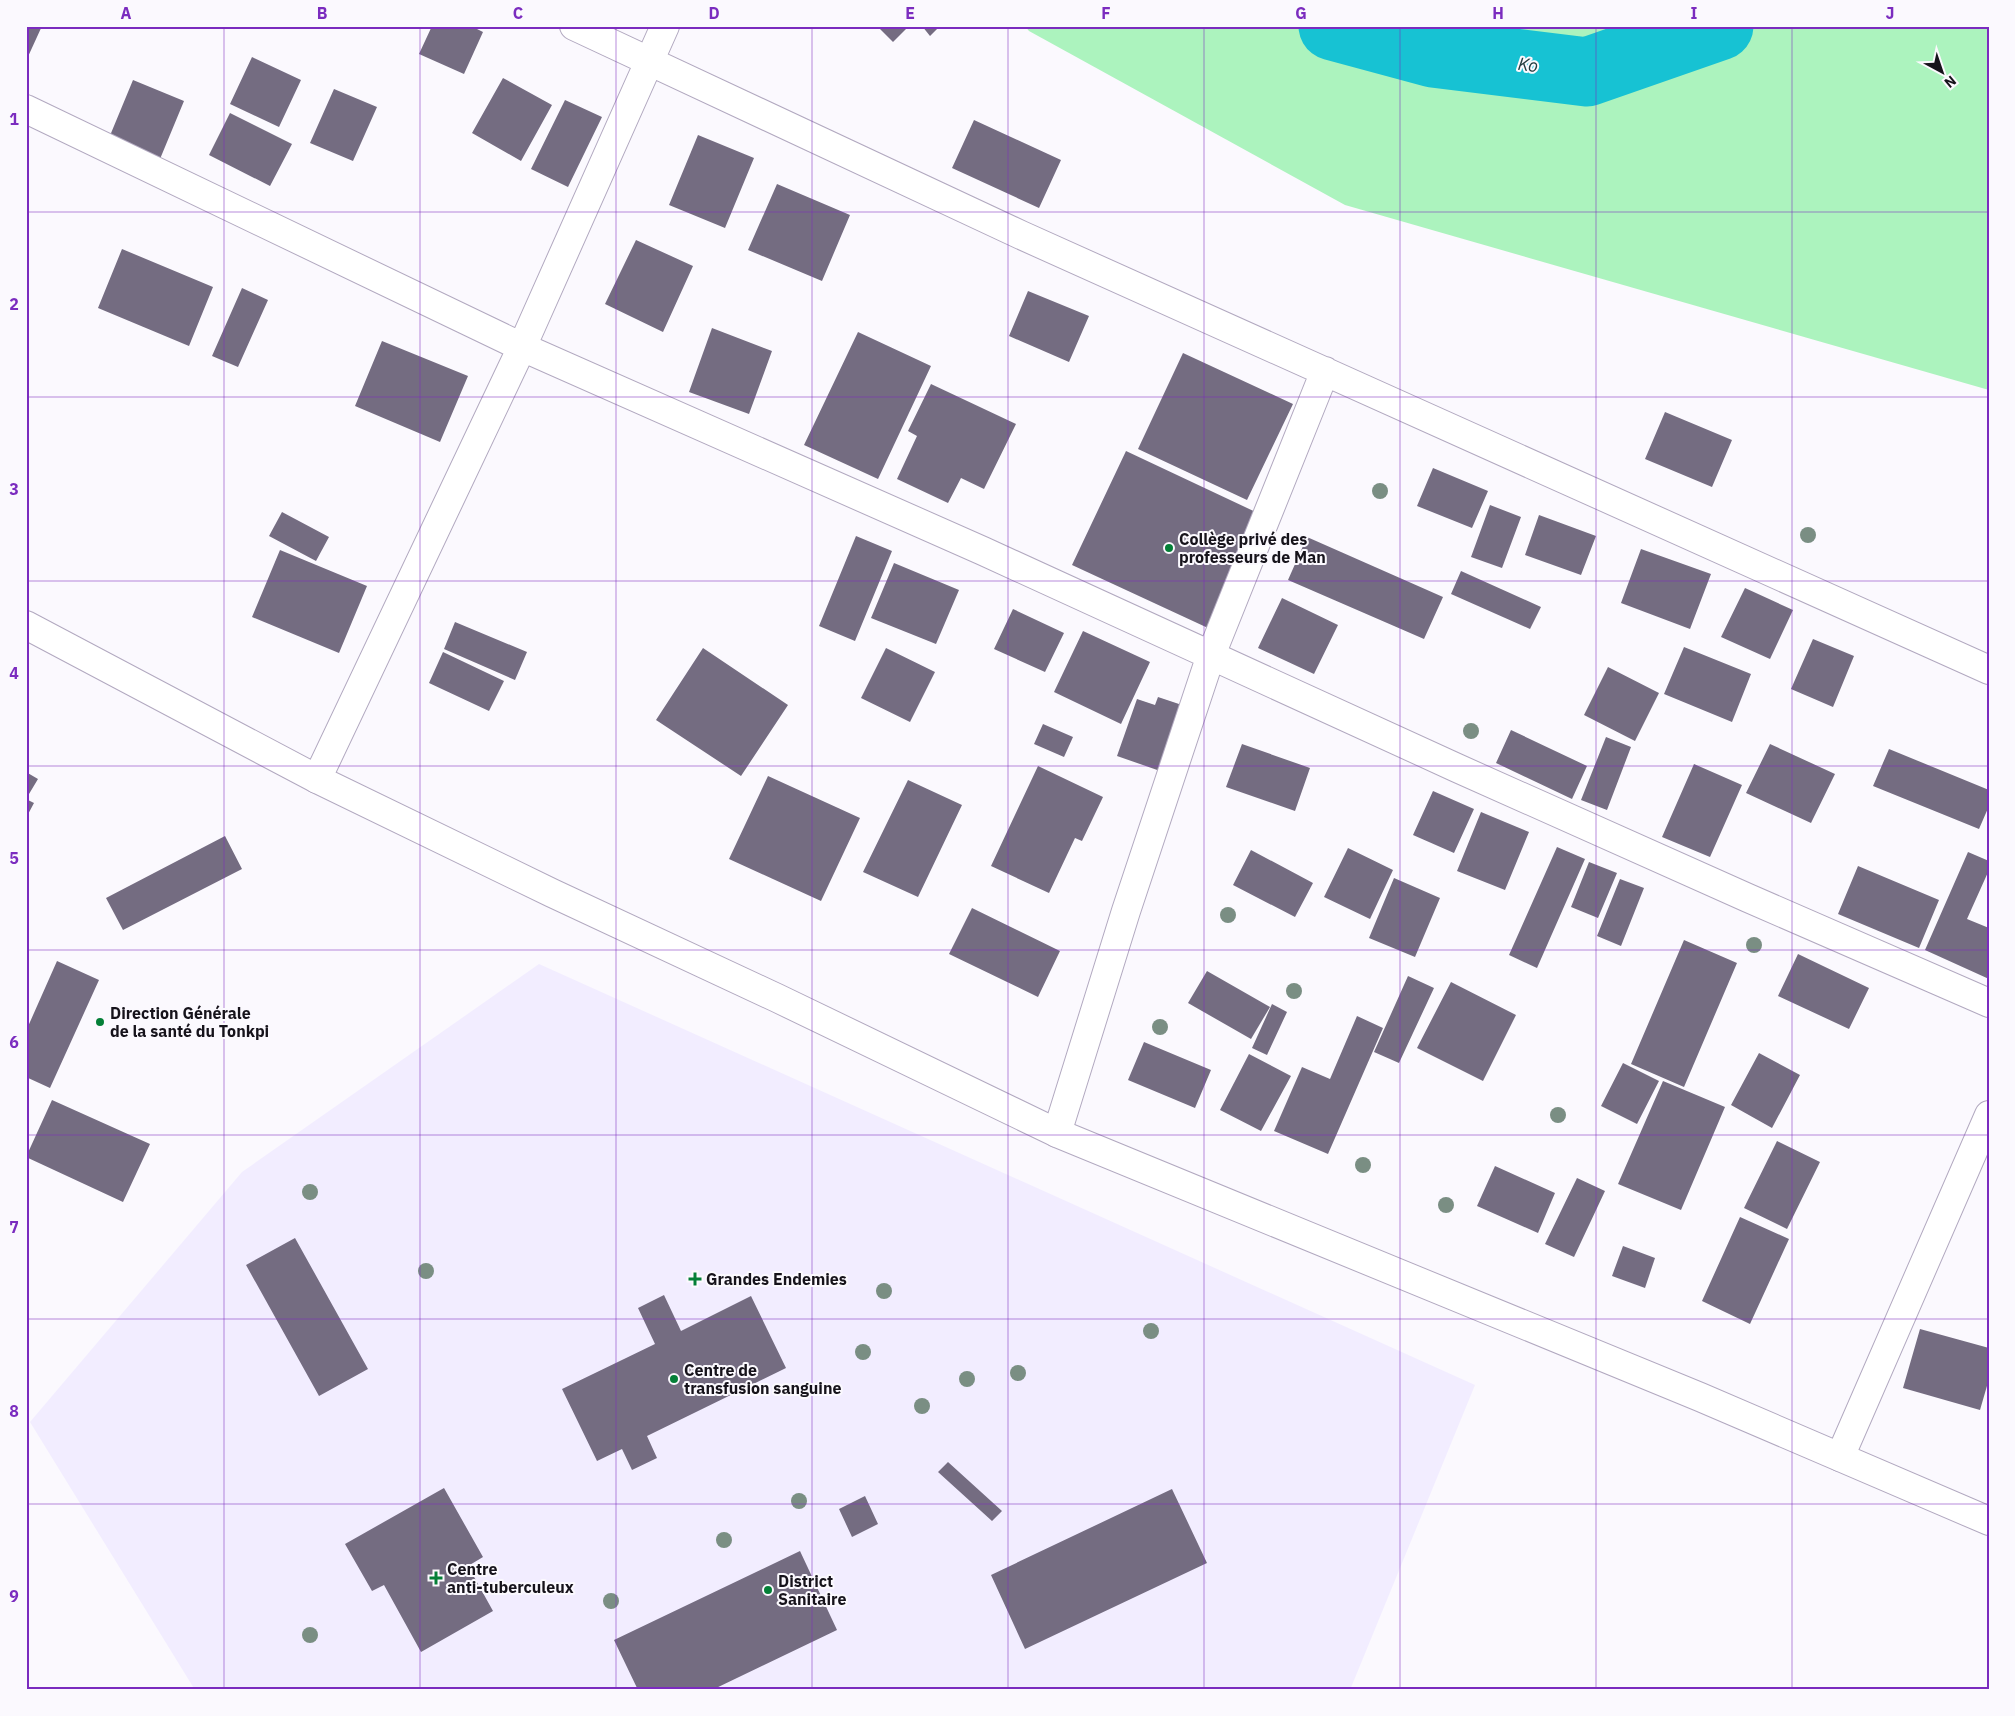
<svg xmlns="http://www.w3.org/2000/svg" width="2015" height="1716" font-family="'IBM Plex Sans',sans-serif">
  <rect width="100%" height="100%" fill="#fbf9fe"/>
  <!-- medical -->
  <path fill="#f2edff" d="M 539,964 L 1475,1385 L 1350,1690 L 195,1690 L 30,1422 L 242,1172 Z"/>
  <!-- green -->
  <path fill="#acf3be" d="M 1025,26 L 1989,26 L 1989,390 L 1345,205 L 1029,31 Z"/>
  <g fill="none" stroke-linecap="round" stroke-linejoin="round">
    <!-- river -->
    <path stroke="#17c2d3" stroke-width="69" d="M 1333,26 L 1433,53 L 1587,72 L 1719,26"/>
  </g>
  <!-- building -->
  <path fill="#746c81" d="M 26,26 L 42,26 L 26,61 Z
    M 432,26 L 471,26 L 483,32 L 464,74 L 419,54 Z
    M 877,26 L 909,26 L 893,42 Z
    M 922,26 L 940,26 L 930,36 Z
    M 252,57 L 301,80 L 279,127 L 230,104 Z
    M 503,78 L 552,105 L 521,161 L 472,133 Z
    M 133,80 L 184,101 L 160,159 L 109,138 Z
    M 334,89 L 377,107 L 353,161 L 310,143 Z
    M 565,100 L 602,117 L 568,187 L 531,169 Z
    M 230,113 L 292,144 L 270,186 L 209,155 Z
    M 974,120 L 1061,160 L 1039,208 L 952,168 Z
    M 698,135 L 754,158 L 725,228 L 669,205 Z
    M 777,184 L 850,215 L 822,281 L 748,250 Z
    M 636,240 L 693,266 L 663,332 L 605,304 Z
    M 122,249 L 213,287 L 189,346 L 98,308 Z
    M 242,288 L 268,300 L 238,367 L 212,356 Z
    M 1028,291 L 1089,316 L 1069,362 L 1009,336 Z
    M 712,328 L 772,351 L 749,414 L 689,392 Z
    M 858,332 L 931,366 L 878,479 L 804,445 Z
    M 382,341 L 468,376 L 440,442 L 355,406 Z
    M 1183,353 L 1293,404 L 1247,500 L 1138,449 Z
    M 931,384 L 1016,424 L 984,489 L 961,478 L 948,503 L 897,479 L 917,436 L 908,431 Z
    M 1665,412 L 1732,440 L 1712,487 L 1645,459 Z
    M 1126,451 L 1262,515 L 1208,628 L 1072,565 Z
    M 1433,468 L 1488,491 L 1472,528 L 1417,506 Z
    M 1490,505 L 1521,517 L 1502,568 L 1471,557 Z
    M 282,512 L 329,537 L 316,561 L 269,536 Z
    M 1539,515 L 1596,536 L 1581,575 L 1525,555 Z
    M 856,536 L 892,551 L 855,641 L 819,626 Z
    M 1307,537 L 1443,597 L 1424,639 L 1288,580 Z
    M 1641,549 L 1711,574 L 1690,629 L 1621,603 Z
    M 280,550 L 367,586 L 339,653 L 252,617 Z
    M 894,563 L 959,590 L 936,644 L 871,618 Z
    M 1461,571 L 1541,607 L 1530,629 L 1451,594 Z
    M 1745,588 L 1793,610 L 1770,659 L 1721,637 Z
    M 1282,598 L 1338,625 L 1314,674 L 1258,648 Z
    M 1013,609 L 1064,633 L 1045,672 L 994,649 Z
    M 455,622 L 527,652 L 515,680 L 444,649 Z
    M 1083,631 L 1150,662 L 1121,724 L 1054,692 Z
    M 1813,639 L 1854,656 L 1833,707 L 1791,689 Z
    M 1684,647 L 1751,674 L 1732,722 L 1664,694 Z
    M 703,648 L 788,705 L 741,776 L 656,720 Z
    M 886,648 L 935,672 L 910,722 L 861,698 Z
    M 443,652 L 504,681 L 489,711 L 429,683 Z
    M 1608,667 L 1659,693 L 1635,741 L 1584,715 Z
    M 1158,697 L 1185,706 L 1163,772 L 1117,756 L 1137,699 L 1155,705 Z
    M 1043,724 L 1073,737 L 1064,757 L 1034,744 Z
    M 1511,730 L 1587,766 L 1572,799 L 1496,763 Z
    M 1606,737 L 1631,747 L 1607,810 L 1581,800 Z
    M 1242,744 L 1310,768 L 1295,811 L 1226,787 Z
    M 1770,744 L 1835,774 L 1811,823 L 1746,793 Z
    M 1889,749 L 1989,790 L 1989,806 L 1979,829 L 1873,786 Z
    M 1694,764 L 1742,785 L 1710,857 L 1662,837 Z
    M 1038,766 L 1103,797 L 1082,841 L 1075,838 L 1049,893 L 991,866 Z
    M 26,772 L 38,779 L 26,799 Z
    M 768,776 L 860,818 L 821,901 L 729,859 Z
    M 908,780 L 962,805 L 918,897 L 863,872 Z
    M 1433,791 L 1474,809 L 1454,853 L 1413,835 Z
    M 26,799 L 34,803 L 26,818 Z
    M 1481,812 L 1529,832 L 1505,890 L 1457,871 Z
    M 225,836 L 242,869 L 123,930 L 106,898 Z
    M 1557,847 L 1585,859 L 1537,968 L 1509,955 Z
    M 1348,848 L 1393,870 L 1370,919 L 1324,897 Z
    M 1251,850 L 1313,883 L 1295,917 L 1233,885 Z
    M 1968,852 L 1989,861 L 1989,870 L 1967,919 L 1989,928 L 1989,979 L 1925,950 Z
    M 1589,862 L 1617,873 L 1598,918 L 1571,907 Z
    M 1858,866 L 1939,900 L 1919,948 L 1838,914 Z
    M 1394,878 L 1440,898 L 1415,957 L 1369,938 Z
    M 1620,879 L 1644,888 L 1621,946 L 1597,936 Z
    M 972,908 L 1060,951 L 1038,997 L 949,954 Z
    M 1684,940 L 1737,963 L 1684,1087 L 1631,1064 Z
    M 1798,954 L 1869,988 L 1849,1029 L 1778,996 Z
    M 57,961 L 99,980 L 50,1088 L 26,1077 L 26,1031 Z
    M 1207,971 L 1270,1007 L 1251,1039 L 1188,1003 Z
    M 1408,976 L 1434,988 L 1399,1063 L 1374,1052 Z
    M 1451,982 L 1516,1015 L 1483,1081 L 1417,1048 Z
    M 1272,1004 L 1287,1012 L 1267,1055 L 1252,1048 Z
    M 1357,1016 L 1383,1028 L 1328,1154 L 1274,1131 L 1302,1067 L 1330,1079 Z
    M 1144,1042 L 1211,1070 L 1195,1108 L 1128,1080 Z
    M 1759,1053 L 1800,1075 L 1772,1128 L 1731,1105 Z
    M 1249,1054 L 1291,1076 L 1261,1131 L 1220,1110 Z
    M 1623,1063 L 1659,1081 L 1637,1124 L 1601,1106 Z
    M 1663,1081 L 1725,1107 L 1681,1210 L 1618,1184 Z
    M 52,1100 L 150,1144 L 123,1202 L 26,1157 Z
    M 1777,1141 L 1820,1162 L 1787,1229 L 1744,1208 Z
    M 1495,1166 L 1555,1193 L 1538,1233 L 1477,1206 Z
    M 1577,1178 L 1605,1191 L 1574,1257 L 1545,1244 Z
    M 1740,1217 L 1789,1239 L 1750,1324 L 1702,1301 Z
    M 295,1238 L 368,1369 L 319,1396 L 246,1265 Z
    M 1623,1246 L 1655,1258 L 1645,1288 L 1612,1276 Z
    M 664,1295 L 681,1331 L 751,1296 L 786,1368 L 647,1436 L 657,1458 L 632,1470 L 622,1449 L 597,1461 L 562,1389 L 655,1344 L 638,1308 Z
    M 1920,1329 L 1989,1348 L 1989,1379 L 1980,1410 L 1903,1388 Z
    M 948,1462 L 1002,1511 L 992,1521 L 938,1472 Z
    M 444,1488 L 483,1557 L 468,1566 L 493,1611 L 421,1652 L 384,1585 L 372,1591 L 345,1544 Z
    M 1172,1489 L 1207,1563 L 1025,1649 L 991,1575 Z
    M 865,1496 L 878,1524 L 852,1537 L 839,1509 Z
    M 800,1551 L 837,1630 L 712,1690 L 638,1690 L 614,1640 Z"/>
  <g fill="none" stroke-linecap="round" stroke-linejoin="round">
    <!-- minor casing -->
    <g stroke="#b2a9c0" stroke-width="30">
      <path id="minor" d="M 574,26 L 1021,235 L 1989,670
        M 26,109 L 522,347 L 983,551 L 1457,768 L 1748,898 L 1989,1003
        M 317,779 L 522,347 L 665,26
        M 1057,1133 L 1126,911 L 1211,655 L 1325,371
        M 1840,1457 L 1989,1115"/>
    </g>
    <!-- secondary casing -->
    <g stroke="#b2a9c0" stroke-width="30">
      <path id="secondary" d="M 26,625 L 317,779 L 552,893 L 777,998 L 1057,1133 L 1700,1397 L 1989,1521"/>
    </g>
    <!-- minor -->
    <use href="#minor" stroke="#fff" stroke-width="28"/>
    <!-- secondary -->
    <use href="#secondary" stroke="#fff" stroke-width="28"/>
  </g>
  <!-- trees -->
  <g fill="#7a8e83">
    <circle cx="1380" cy="491" r="8"/>
    <circle cx="1808" cy="535" r="8"/>
    <circle cx="1471" cy="731" r="8"/>
    <circle cx="1228" cy="915" r="8"/>
    <circle cx="1754" cy="945" r="8"/>
    <circle cx="1294" cy="991" r="8"/>
    <circle cx="1160" cy="1027" r="8"/>
    <circle cx="1558" cy="1115" r="8"/>
    <circle cx="1363" cy="1165" r="8"/>
    <circle cx="310" cy="1192" r="8"/>
    <circle cx="1446" cy="1205" r="8"/>
    <circle cx="426" cy="1271" r="8"/>
    <circle cx="884" cy="1291" r="8"/>
    <circle cx="1151" cy="1331" r="8"/>
    <circle cx="863" cy="1352" r="8"/>
    <circle cx="1018" cy="1373" r="8"/>
    <circle cx="967" cy="1379" r="8"/>
    <circle cx="922" cy="1406" r="8"/>
    <circle cx="799" cy="1501" r="8"/>
    <circle cx="724" cy="1540" r="8"/>
    <circle cx="611" cy="1601" r="8"/>
    <circle cx="310" cy="1635" r="8"/>
  </g>
  <!-- grid -->
  <path fill="none" stroke="#7b2cbf" stroke-width="1" stroke-opacity="0.55" d="M 224,26 L 224,1690M 420,26 L 420,1690M 616,26 L 616,1690M 812,26 L 812,1690M 1008,26 L 1008,1690M 1204,26 L 1204,1690M 1400,26 L 1400,1690M 1596,26 L 1596,1690M 1792,26 L 1792,1690M 26,212 L 1989,212M 26,397 L 1989,397M 26,581 L 1989,581M 26,766 L 1989,766M 26,950 L 1989,950M 26,1135 L 1989,1135M 26,1319 L 1989,1319M 26,1504 L 1989,1504"/>
  <!-- markers -->
  <g fill="#047f37" stroke="#fbf9fe" stroke-width="2">
    <circle cx="1169" cy="548" r="5"/>
    <circle cx="100" cy="1022" r="5"/>
    <path d="M692.5 1271.5h5v5h5v5h-5v5h-5v-5h-5v-5h5z"/>
    <circle cx="674" cy="1379" r="5"/>
    <path d="M433.5 1570.5h5v5h5v5h-5v5h-5v-5h-5v-5h5z"/>
    <circle cx="768" cy="1590" r="5"/>
  </g>
  <g text-anchor="middle" stroke-width="4" stroke-linejoin="round" paint-order="stroke">
    <!-- poi labels -->
    <g font-size="16" font-weight="bold" fill="#16131b" stroke="#fbf9fe" text-anchor="start">
      <text x="1179" y="545">Collège privé des<tspan x="1179" dy="18">professeurs de Man</tspan></text>
      <text x="110" y="1019">Direction Générale<tspan x="110" dy="18">de la santé du Tonkpi</tspan></text>
      <text x="706" y="1285">Grandes Endemies</text>
      <text x="684" y="1376">Centre de<tspan x="684" dy="18">transfusion sanguine</tspan></text>
      <text x="447" y="1575">Centre<tspan x="447" dy="18">anti-tuberculeux</tspan></text>
      <text x="778" y="1587">District<tspan x="778" dy="18">Sanitaire</tspan></text>
    </g>
    <!-- water labels -->
    <g font-size="18" font-style="italic" fill="#243c3f" stroke="#fbf9fe">
      <text transform="translate(1528 65) rotate(7)" y="6">Ko</text>
    </g>
  </g>
  <!-- border -->
  <rect width="2015" height="1716" fill="none" stroke="#fbf9fe" stroke-width="55"/>
  <!-- north arrow -->
  <g transform="translate(1942 72) rotate(140)" stroke="#fbf9fe" stroke-width="4" paint-order="stroke">
  <path d="M0-4L9 19L0 12L-9 19Z" fill="#16131b"/>
  <text y="-8" font-size="14" font-weight="bold" text-anchor="middle" fill="#16131b">N</text>
  </g>
  <rect x="28" y="28" width="1960" height="1660" fill="none" stroke="#7b2cbf" stroke-width="2"/>
  <g font-size="16" text-anchor="middle" font-weight="bold" fill="#7b2cbf">
    <text x="126" y="19">A</text>
    <text x="322" y="19">B</text>
    <text x="518" y="19">C</text>
    <text x="714" y="19">D</text>
    <text x="910" y="19">E</text>
    <text x="1106" y="19">F</text>
    <text x="1301" y="19">G</text>
    <text x="1498" y="19">H</text>
    <text x="1694" y="19">I</text>
    <text x="1890" y="19">J</text>
    <text x="14" y="125">1</text>
    <text x="14" y="310">2</text>
    <text x="14" y="495">3</text>
    <text x="14" y="679">4</text>
    <text x="14" y="864">5</text>
    <text x="14" y="1048">6</text>
    <text x="14" y="1233">7</text>
    <text x="14" y="1417">8</text>
    <text x="14" y="1602">9</text>
  </g>
</svg>
